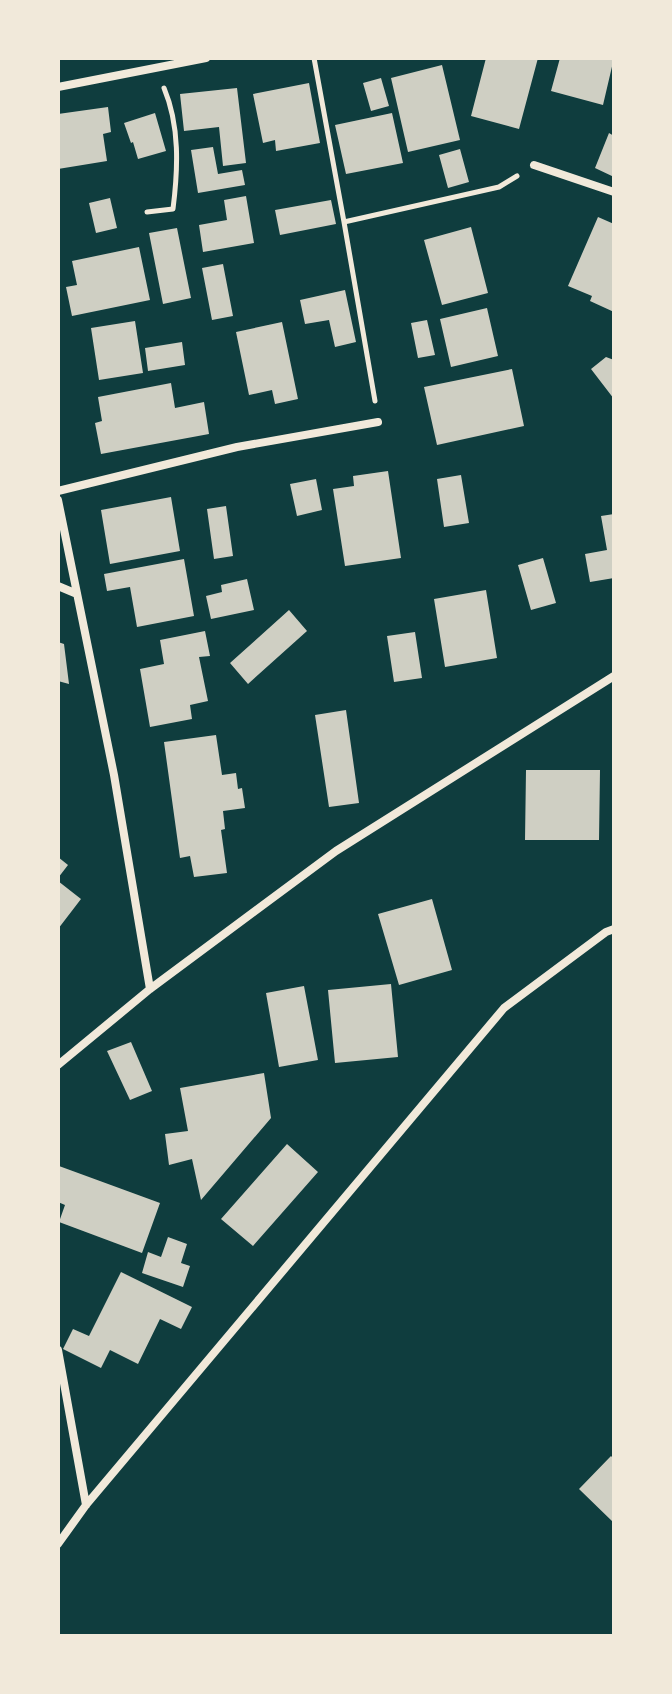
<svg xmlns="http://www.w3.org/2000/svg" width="672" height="1694" font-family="'Fira Sans Condensed',sans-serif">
  <rect width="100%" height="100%" fill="#0f3d3e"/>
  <!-- building -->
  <path fill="#cfcfc3" d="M 486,58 L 538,58 L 519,129 L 471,116 Z
    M 560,58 L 614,58 L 603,105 L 551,91 Z
    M 442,65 L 460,140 L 408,152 L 391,78 Z
    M 381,78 L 389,106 L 371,111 L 363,83 Z
    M 309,83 L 320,143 L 276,151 L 275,140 L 263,143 L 253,94 Z
    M 237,88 L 246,163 L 223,166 L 219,127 L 184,131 L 180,94 Z
    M 108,107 L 111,132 L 103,134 L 107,161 L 58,169 L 58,114 Z
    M 155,113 L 166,151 L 138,159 L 133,142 L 131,143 L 124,123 Z
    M 392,113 L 403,163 L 346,174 L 335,125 Z
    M 609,133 L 614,136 L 614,177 L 595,168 Z
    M 213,147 L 218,174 L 242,170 L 245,185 L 198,193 L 191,150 Z
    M 460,149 L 469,182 L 448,188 L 439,155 Z
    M 246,196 L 254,243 L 203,252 L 199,225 L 227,220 L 224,200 Z
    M 110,198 L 117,228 L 96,233 L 89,203 Z
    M 331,200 L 336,224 L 280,235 L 275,210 Z
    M 598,217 L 614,224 L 614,312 L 590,301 L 592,296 L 568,286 Z
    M 471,227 L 488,293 L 442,305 L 424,240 Z
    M 177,228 L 191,298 L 163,304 L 149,233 Z
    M 139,247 L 150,300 L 72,316 L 66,287 L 77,285 L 72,261 Z
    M 223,264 L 233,316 L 212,320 L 202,268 Z
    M 345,290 L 356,342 L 335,347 L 329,320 L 305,324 L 300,300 Z
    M 487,308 L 498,356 L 451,367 L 440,319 Z
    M 427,320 L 435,355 L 418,358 L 411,323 Z
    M 135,321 L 143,373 L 99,380 L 91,328 Z
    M 282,322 L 298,399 L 275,404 L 272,390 L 249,395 L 236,332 Z
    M 182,342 L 185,365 L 148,371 L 145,348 Z
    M 606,357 L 614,360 L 614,399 L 591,369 Z
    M 512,369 L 524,426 L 437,445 L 424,387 Z
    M 171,383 L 175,408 L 204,402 L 209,434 L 101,454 L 95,423 L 102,421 L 98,397 Z
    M 388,471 L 401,558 L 345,566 L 333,489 L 354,486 L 353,476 Z
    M 461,475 L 469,523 L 444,527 L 437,479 Z
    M 316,479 L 322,510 L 297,516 L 290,484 Z
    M 171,497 L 180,551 L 110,564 L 101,510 Z
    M 226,506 L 233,556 L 214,559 L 207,509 Z
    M 614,514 L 614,578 L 590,582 L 585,554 L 607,550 L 601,516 Z
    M 543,558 L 556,603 L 531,610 L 518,565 Z
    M 184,559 L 194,616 L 137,627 L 130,587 L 107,591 L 104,574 Z
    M 247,579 L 254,610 L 211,619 L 206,596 L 222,592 L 221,585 Z
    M 486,590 L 497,658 L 445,667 L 434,599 Z
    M 289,610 L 307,631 L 248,684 L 230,663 Z
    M 205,631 L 210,656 L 199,657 L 208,701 L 190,705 L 192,719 L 150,727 L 140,669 L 164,664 L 160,640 Z
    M 415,632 L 422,678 L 394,682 L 387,636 Z
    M 58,642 L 64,644 L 69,684 L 58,681 Z
    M 346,710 L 359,803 L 329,807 L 315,715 Z
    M 216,735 L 222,775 L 236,773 L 238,789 L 242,788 L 245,808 L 223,811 L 225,829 L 221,830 L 227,873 L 194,877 L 190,856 L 180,858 L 164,742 Z
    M 526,770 L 600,770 L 599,840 L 525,840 Z
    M 58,857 L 68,865 L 58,878 Z
    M 58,881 L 81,899 L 58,929 Z
    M 432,899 L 452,970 L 399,985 L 378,914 Z
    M 391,984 L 398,1057 L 335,1063 L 328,990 Z
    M 304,986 L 318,1060 L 279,1067 L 266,993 Z
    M 131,1042 L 152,1091 L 130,1100 L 107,1051 Z
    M 264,1073 L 271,1118 L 201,1200 L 192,1159 L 169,1165 L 165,1134 L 188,1131 L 180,1088 Z
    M 287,1144 L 318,1172 L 253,1246 L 221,1219 Z
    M 59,1166 L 160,1203 L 142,1253 L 59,1222 L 65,1205 L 58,1202 Z
    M 168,1237 L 187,1244 L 181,1263 L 190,1266 L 183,1287 L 142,1273 L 148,1252 L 161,1257 Z
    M 121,1272 L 192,1307 L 181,1329 L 160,1319 L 138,1364 L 110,1350 L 101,1368 L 63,1349 L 73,1329 L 89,1336 Z
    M 611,1456 L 614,1459 L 614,1523 L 579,1489 Z"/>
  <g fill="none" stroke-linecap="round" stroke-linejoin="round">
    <!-- path -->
    <path stroke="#f1e9da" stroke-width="5" d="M 314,58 L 344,222
      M 147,212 L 173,209 C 178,169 180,126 164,88
      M 375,401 L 344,222 L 499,187 L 517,176"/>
    <!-- minor -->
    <path stroke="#f1e9da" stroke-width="8" d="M 58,87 L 206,58
      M 534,165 L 614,192
      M 58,491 L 237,447 L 378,422
      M 58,500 L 114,775 L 150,989
      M 58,586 L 77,594
      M 58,1065 L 150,989 L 336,851 L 614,676
      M 58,1350 L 86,1505
      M 58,1544 L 86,1505 L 504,1008 L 606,932 L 614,929"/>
  </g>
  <!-- border -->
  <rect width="672" height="1694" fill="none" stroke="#f1e9da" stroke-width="120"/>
</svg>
